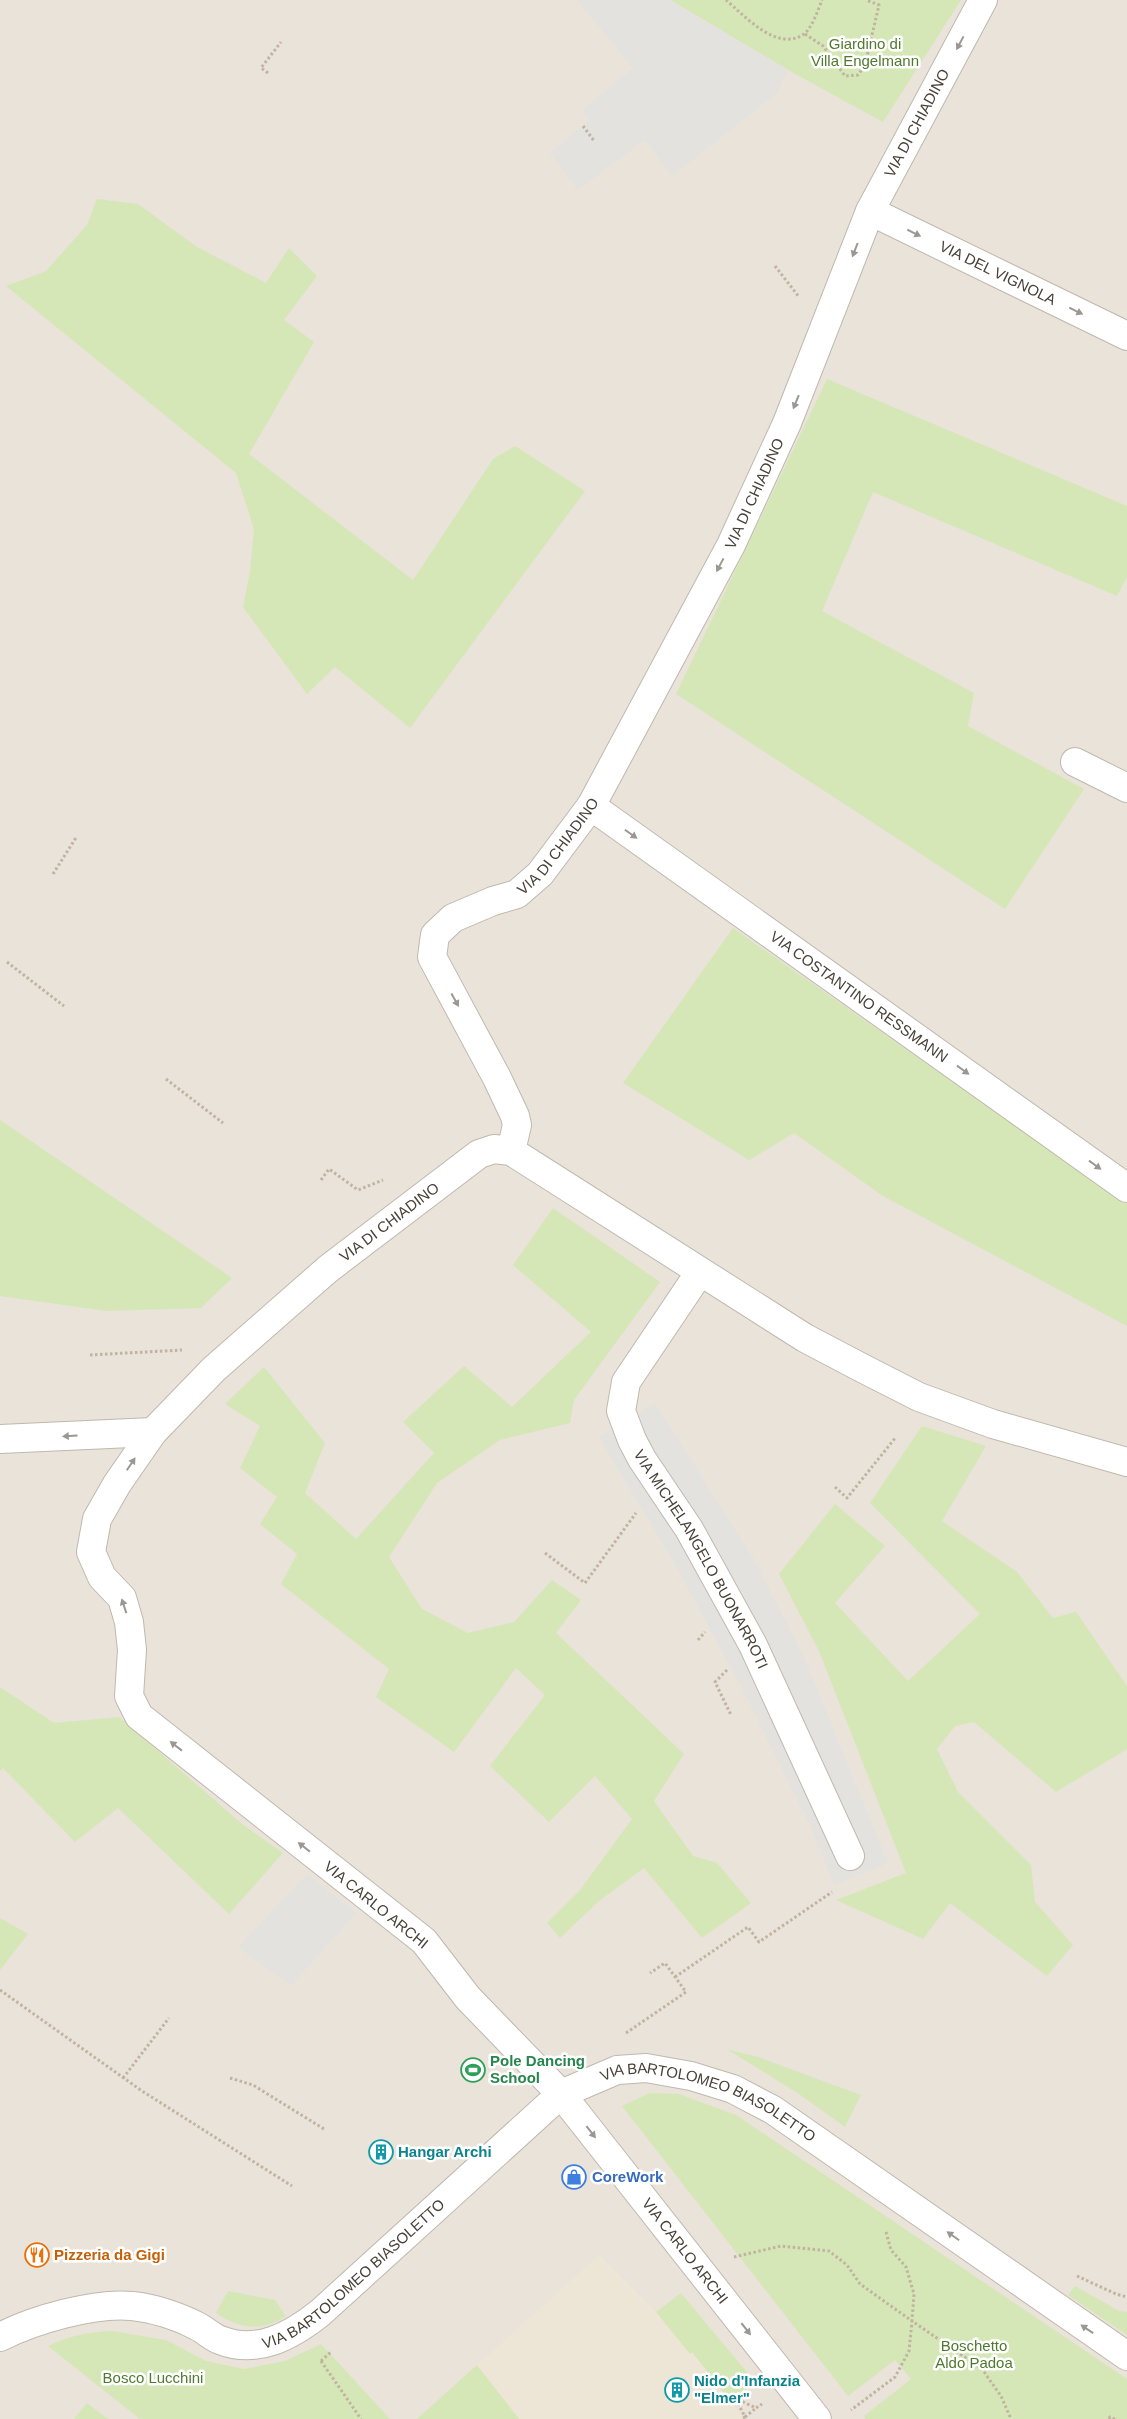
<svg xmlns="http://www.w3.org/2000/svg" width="1127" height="2419" font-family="Helvetica,sans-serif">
  <rect width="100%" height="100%" fill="#f5f1ec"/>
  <!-- residential -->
  <path fill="#e9e3da" d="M 0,0 L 1127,0 L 1127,2419 L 0,2419 Z"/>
  <!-- education -->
  <path fill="#ede5d6" d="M 599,2255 L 656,2312 L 690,2354 L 692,2352 L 744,2419 L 519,2419 L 477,2365 Z"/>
  <!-- green -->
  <path fill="#d5e7b7" d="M 670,0 L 961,0 L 883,122 L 788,70 Z
    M 97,199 L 138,204 L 197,247 L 266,283 L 289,248 L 317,276 L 284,320 L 314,342 L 249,454 L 413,580 L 493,459 L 515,446 L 585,491 L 410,728 L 335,667 L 307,694 L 243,607 L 250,571 L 254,529 L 236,473 L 6,286 L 46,271 L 87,225 Z
    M 827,379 L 1127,506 L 1127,577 L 1117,596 L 873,492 L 822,611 L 974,693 L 968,726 L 1084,789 L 1005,909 L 676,694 Z
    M 733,928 L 1127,1204 L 1127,1326 L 883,1196 L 794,1133 L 749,1160 L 623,1083 Z
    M 0,1120 L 232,1278 L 201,1308 L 106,1311 L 0,1296 Z
    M 553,1208 L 660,1282 L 574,1400 L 570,1423 L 500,1440 L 437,1483 L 389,1557 L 422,1609 L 468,1633 L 514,1622 L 552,1580 L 581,1600 L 556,1633 L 684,1754 L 654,1801 L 693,1856 L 717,1863 L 751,1903 L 702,1938 L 644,1868 L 599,1901 L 560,1938 L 547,1923 L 580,1890 L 632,1819 L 595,1776 L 549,1822 L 490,1766 L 545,1695 L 516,1668 L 454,1752 L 376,1697 L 389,1669 L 281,1584 L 297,1554 L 260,1524 L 277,1497 L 240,1468 L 260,1426 L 225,1404 L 264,1367 L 325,1443 L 305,1493 L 356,1539 L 434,1453 L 403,1422 L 464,1366 L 512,1407 L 591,1332 L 513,1265 Z
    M 922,1426 L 986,1446 L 942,1521 L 1017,1572 L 1053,1618 L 1076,1612 L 1127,1686 L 1127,1749 L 1056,1792 L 974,1722 L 955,1726 L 937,1749 L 958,1792 L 1031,1865 L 1035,1902 L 1073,1945 L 1047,1976 L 950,1903 L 923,1939 L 836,1900 L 906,1873 L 819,1651 L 779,1574 L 835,1504 L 885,1546 L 835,1603 L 908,1681 L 980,1614 L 870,1503 Z
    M 0,1687 L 54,1723 L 119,1717 L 242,1824 L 283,1853 L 229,1914 L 118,1808 L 75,1842 L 3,1768 L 0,1771 Z
    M 0,1918 L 28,1934 L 0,1970 Z
    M 728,2050 L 755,2056 L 861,2095 L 845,2127 L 799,2094 Z
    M 650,2093 L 679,2094 L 736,2115 L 1127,2379 L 1127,2419 L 866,2419 L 864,2416 L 911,2379 L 895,2360 L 848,2396 L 622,2106 Z
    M 1075,2286 L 1119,2311 L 1127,2312 L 1127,2335 L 1068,2295 Z
    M 228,2291 L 275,2300 L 286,2316 C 262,2332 239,2329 216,2313 Z
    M 681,2293 L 755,2382 L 743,2390 L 749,2398 L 737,2399 L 735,2407 L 692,2352 L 690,2354 L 656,2312 Z
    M 112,2331 L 166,2340 L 206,2361 L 244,2369 L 285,2361 L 321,2344 L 390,2419 L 140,2419 L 48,2346 C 69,2336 88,2332 112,2331 Z
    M 477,2365 L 519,2419 L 417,2419 Z
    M 87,2403 L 108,2419 L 74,2419 Z"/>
  <!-- parking -->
  <path fill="#e4e2df" d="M 577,0 L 670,0 L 788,70 L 776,94 L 672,176 L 645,140 L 578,190 L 550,153 L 590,120 L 582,110 L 633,68 Z
    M 655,1403 L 753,1558 L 803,1655 L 888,1863 L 834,1885 L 813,1832 L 743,1690 L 676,1566 L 599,1437 Z
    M 307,1874 L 356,1913 L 291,1986 L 238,1947 Z"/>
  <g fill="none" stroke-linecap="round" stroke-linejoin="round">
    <!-- street casing -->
    <g stroke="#c0b8ae" stroke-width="30">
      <g id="street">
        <path id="s1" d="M 870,211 L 1127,336"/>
        <path d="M 1075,762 L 1127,788"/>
        <path id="s2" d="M 591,806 L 1127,1188"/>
        <path id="s3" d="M 511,1151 L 517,1125 L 515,1116 L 497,1078 L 432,957 L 435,935 L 453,918 L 493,901 L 517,894 L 540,874 L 591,806 L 731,545 L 787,423 L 870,211 L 983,0"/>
        <path id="s4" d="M 700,1272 L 626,1382 L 621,1411 L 632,1440 L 642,1459 L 689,1529 L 753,1645 L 850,1856"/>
        <path d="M 0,1439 L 153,1432"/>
        <path id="s5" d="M 0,2337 C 33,2320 95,2302 132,2306 C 153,2308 178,2316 197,2326 C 205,2330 212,2337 220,2340 C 257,2355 291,2336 320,2313 L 561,2094 L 617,2070 L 646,2068 L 691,2076 L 733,2089 L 773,2110 L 1127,2356"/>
        <path id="s6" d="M 817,2419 L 561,2094 L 468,1998 L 424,1941 L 139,1716 L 129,1696 L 132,1650 L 129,1622 L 122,1598 L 102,1577 L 91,1552 L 97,1519 L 117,1484 L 153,1432 L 214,1369 L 328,1269 L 479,1154 L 494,1149 L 511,1151 L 805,1338 L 864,1369 L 919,1397 L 993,1424 L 1127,1462"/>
      </g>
    </g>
    <!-- path -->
    <path stroke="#c1b3a0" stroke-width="3" stroke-dasharray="2.5 2.5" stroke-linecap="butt" d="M 726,0 C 744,15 777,53 804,34 C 812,28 818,10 822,0
      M 805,34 L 823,46 L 845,76 L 858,75 L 865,65 L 879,5 L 866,0
      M 268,73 L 261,68 L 281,42
      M 583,126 L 595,142
      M 775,266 L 799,297
      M 53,874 L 77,836
      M 7,962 L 64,1006
      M 166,1079 L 223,1123
      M 321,1180 L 329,1169 L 358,1190 L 383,1180
      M 90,1355 L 182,1350
      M 835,1487 L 847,1498 L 896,1437
      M 545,1553 L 585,1583 L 636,1513
      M 698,1640 L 705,1632
      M 727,1670 L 715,1682 L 731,1715
      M 675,1977 L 748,1927 L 759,1942 L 832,1892
      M 0,1990 L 142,2091 L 292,2186
      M 626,2033 L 686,1992 L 665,1963 L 650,1973
      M 123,2078 L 169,2018
      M 230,2078 L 253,2085 L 324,2129
      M 886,2232 L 891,2250 L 906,2267 L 914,2294 L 912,2321 L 982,2369 L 1001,2396 L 1011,2419
      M 734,2257 L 781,2246 L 829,2251 L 847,2265 L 860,2284 L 912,2321 L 909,2351 L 895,2377 L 851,2410
      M 1077,2276 L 1116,2294 L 1127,2297
      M 321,2361 L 332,2351
      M 321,2361 L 361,2419
      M 745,2417 L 756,2408
      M 743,2418 L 745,2417 L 738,2403 L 739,2400 L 756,2408 L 762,2404
      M 1109,2419 L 1110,2417 L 1115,2419"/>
    <!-- street -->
    <use href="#street" stroke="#fff" stroke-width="28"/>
  </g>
  <!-- one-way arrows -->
  <defs><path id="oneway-solid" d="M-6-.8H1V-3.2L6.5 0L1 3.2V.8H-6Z" transform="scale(1.25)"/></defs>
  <g fill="#9b9792">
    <use href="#oneway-solid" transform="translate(960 43) rotate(118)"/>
    <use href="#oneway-solid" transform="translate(914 233) rotate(26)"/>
    <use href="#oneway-solid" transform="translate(855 250) rotate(111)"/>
    <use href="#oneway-solid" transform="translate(1076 311) rotate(26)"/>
    <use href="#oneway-solid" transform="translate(796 402) rotate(112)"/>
    <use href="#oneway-solid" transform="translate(720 565) rotate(118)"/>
    <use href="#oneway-solid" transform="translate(631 834) rotate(35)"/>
    <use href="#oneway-solid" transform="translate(455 1000) rotate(61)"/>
    <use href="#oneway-solid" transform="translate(963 1070) rotate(36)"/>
    <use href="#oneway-solid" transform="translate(1095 1165) rotate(36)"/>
    <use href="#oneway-solid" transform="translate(70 1436) rotate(177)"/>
    <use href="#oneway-solid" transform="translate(131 1464) rotate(-56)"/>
    <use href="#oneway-solid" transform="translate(124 1606) rotate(-108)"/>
    <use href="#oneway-solid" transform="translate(176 1746) rotate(-142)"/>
    <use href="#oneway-solid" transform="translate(304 1847) rotate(-142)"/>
    <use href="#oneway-solid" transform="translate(591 2132) rotate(52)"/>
    <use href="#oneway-solid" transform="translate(953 2236) rotate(-145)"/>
    <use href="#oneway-solid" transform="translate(746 2329) rotate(52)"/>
    <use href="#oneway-solid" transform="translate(1087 2329) rotate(-146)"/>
  </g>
  <!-- icons -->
  <defs>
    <g id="stadium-ring" transform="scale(1.25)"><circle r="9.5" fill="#fff" stroke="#2e9e5b" stroke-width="1.5"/><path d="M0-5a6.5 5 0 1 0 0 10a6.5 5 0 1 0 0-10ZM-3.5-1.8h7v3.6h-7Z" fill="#2e9e5b"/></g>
    <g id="building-ring" transform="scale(1.25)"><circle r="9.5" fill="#fff" stroke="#0f9aa8" stroke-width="1.5"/><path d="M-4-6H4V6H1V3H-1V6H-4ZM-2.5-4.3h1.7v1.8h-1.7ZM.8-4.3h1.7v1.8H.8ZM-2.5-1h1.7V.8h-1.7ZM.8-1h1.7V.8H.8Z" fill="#0f9aa8"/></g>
    <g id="shop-ring" transform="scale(1.25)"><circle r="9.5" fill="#fff" stroke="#3f7fe0" stroke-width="1.5"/><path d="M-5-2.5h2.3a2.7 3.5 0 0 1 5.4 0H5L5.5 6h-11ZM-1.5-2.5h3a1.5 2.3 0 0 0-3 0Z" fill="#3f7fe0"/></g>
    <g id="restaurant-ring" transform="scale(1.25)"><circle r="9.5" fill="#fff" stroke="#e8710a" stroke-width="1.5"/><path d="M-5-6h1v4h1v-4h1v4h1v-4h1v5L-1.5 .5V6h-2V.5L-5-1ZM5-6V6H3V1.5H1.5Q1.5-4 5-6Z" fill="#e8710a"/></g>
  </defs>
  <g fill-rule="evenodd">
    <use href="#stadium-ring" x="473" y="2070"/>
    <use href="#building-ring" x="381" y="2152"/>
    <use href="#shop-ring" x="574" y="2177"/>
    <use href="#restaurant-ring" x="37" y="2255"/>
    <use href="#building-ring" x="677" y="2390"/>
  </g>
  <g text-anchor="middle" stroke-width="5" stroke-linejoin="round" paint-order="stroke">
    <!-- park labels -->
    <g font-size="15" fill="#51792e" stroke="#fff">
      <text x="865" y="49">Giardino di<tspan x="865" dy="17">Villa Engelmann</tspan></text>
      <text x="974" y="2351">Boschetto<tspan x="974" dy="17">Aldo Padoa</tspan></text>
      <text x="153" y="2383">Bosco Lucchini</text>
    </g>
    <!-- street labels -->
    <g font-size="15" fill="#494239" stroke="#fff">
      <text dy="5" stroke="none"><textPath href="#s3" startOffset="1204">VIA DI CHIADINO</textPath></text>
      <text dy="5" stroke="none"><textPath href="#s1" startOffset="142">VIA DEL VIGNOLA</textPath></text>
      <text dy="5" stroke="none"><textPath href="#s3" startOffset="799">VIA DI CHIADINO</textPath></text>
      <text dy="5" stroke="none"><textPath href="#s3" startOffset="394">VIA DI CHIADINO</textPath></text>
      <text dy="5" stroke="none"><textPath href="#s2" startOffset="329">VIA COSTANTINO RESSMANN</textPath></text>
      <text dy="5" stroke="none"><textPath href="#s6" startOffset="1614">VIA DI CHIADINO</textPath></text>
      <text dy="5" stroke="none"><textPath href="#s4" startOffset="331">VIA MICHELANGELO BUONARROTI</textPath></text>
      <text transform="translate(376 1905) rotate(39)" y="5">VIA CARLO ARCHI</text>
      <text dy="5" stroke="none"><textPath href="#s5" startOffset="826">VIA BARTOLOMEO BIASOLETTO</textPath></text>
      <text transform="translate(685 2251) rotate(52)" y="5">VIA CARLO ARCHI</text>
      <text dy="5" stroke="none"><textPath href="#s5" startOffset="391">VIA BARTOLOMEO BIASOLETTO</textPath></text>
    </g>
    <!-- leisure labels -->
    <g font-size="15" font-weight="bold" fill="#27864d" stroke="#fff" text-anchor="start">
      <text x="490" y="2066">Pole Dancing<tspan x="490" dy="17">School</tspan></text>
    </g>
    <!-- culture labels -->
    <g font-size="15" font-weight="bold" fill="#0d838f" stroke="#fff" text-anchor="start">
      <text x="398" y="2157">Hangar Archi</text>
      <text x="694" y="2386">Nido d'Infanzia<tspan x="694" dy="17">"Elmer"</tspan></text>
    </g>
    <!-- shop labels -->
    <g font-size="15" font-weight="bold" fill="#366cbe" stroke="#fff" text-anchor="start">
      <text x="592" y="2182">CoreWork</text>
    </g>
    <!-- food labels -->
    <g font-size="15" font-weight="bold" fill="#c56008" stroke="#fff" text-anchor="start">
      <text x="54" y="2260">Pizzeria da Gigi</text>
    </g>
  </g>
</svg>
